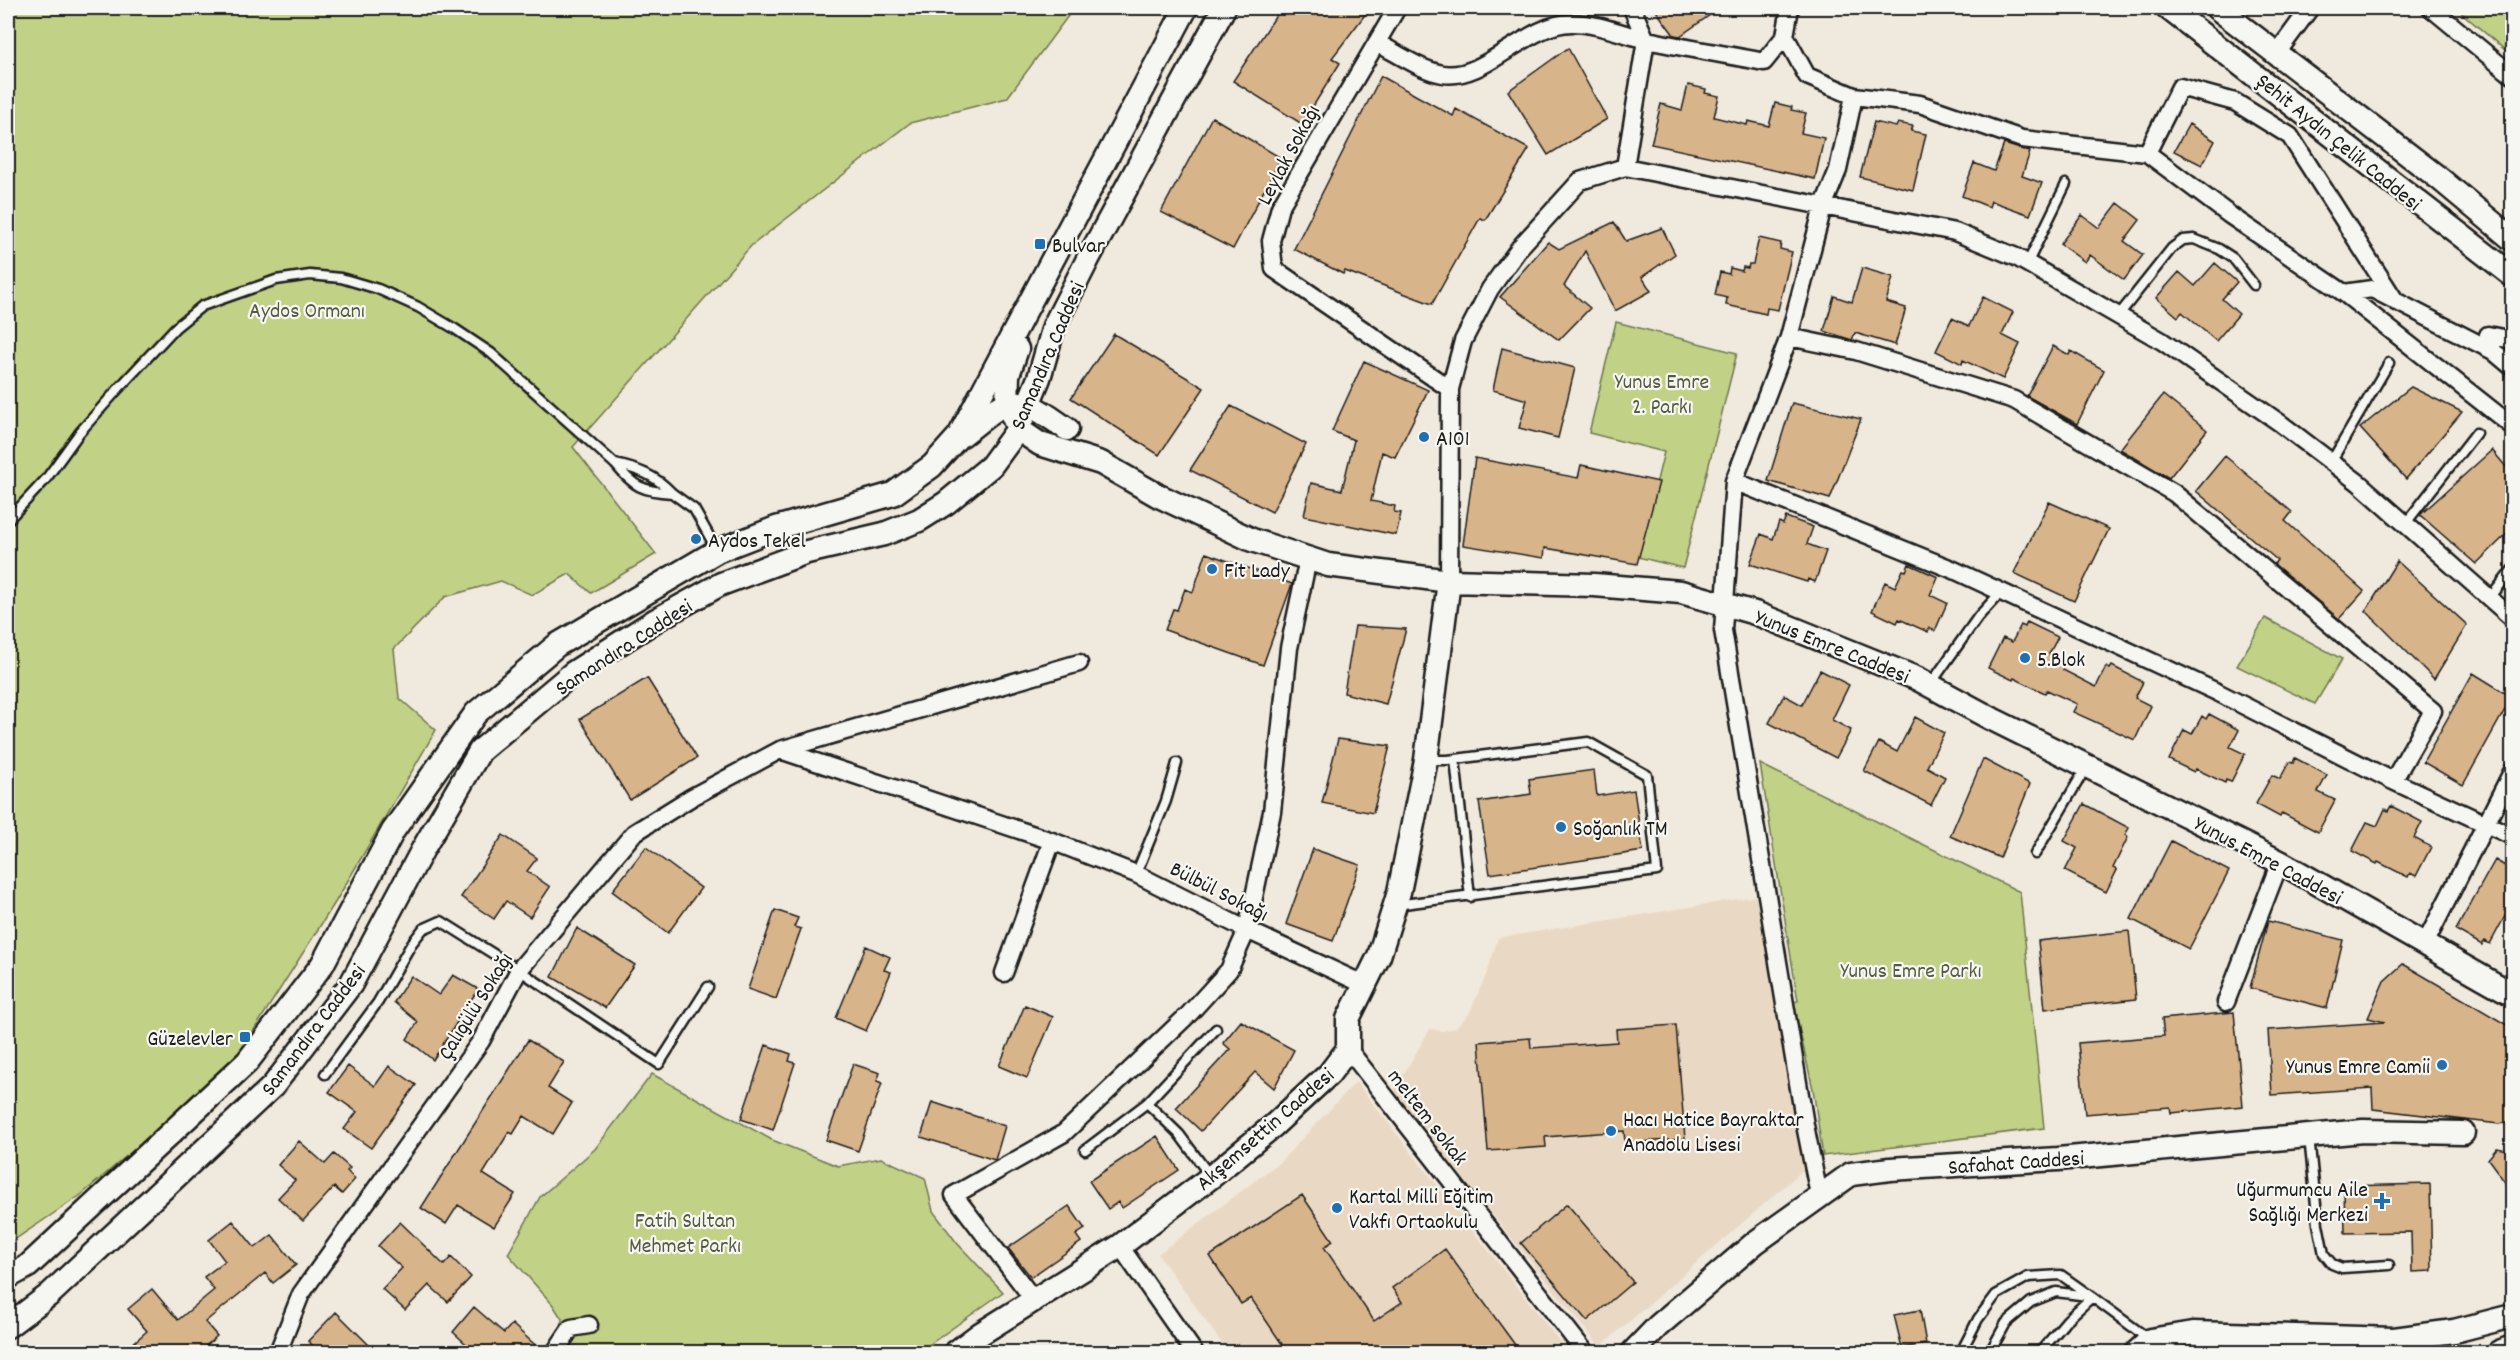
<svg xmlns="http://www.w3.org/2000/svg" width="2520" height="1360" font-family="Dekko,sans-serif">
  <rect width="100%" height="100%" fill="#f0e9dd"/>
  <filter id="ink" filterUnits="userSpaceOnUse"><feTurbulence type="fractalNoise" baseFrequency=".0167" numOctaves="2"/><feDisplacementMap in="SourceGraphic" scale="12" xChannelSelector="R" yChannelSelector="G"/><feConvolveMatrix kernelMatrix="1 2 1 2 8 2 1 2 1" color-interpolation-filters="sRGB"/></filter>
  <g filter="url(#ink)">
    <!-- built -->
    <path fill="#e9d9c4" d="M 1764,895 L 1803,1170 L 1600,1347 L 1393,1092 L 1430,1029 L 1442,1031 L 1455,1028 L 1469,1014 L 1487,973 L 1498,938 Z
      M 1356,1082 L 1568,1352 L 1228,1352 L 1158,1254 L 1280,1162 Z"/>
    <!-- green -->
    <path fill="#c1d186" stroke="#6e7651" stroke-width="1.5" d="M 8,8 L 1074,8 L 1007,98 L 910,123 L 751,246 L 573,447 L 656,554 L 591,593 L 569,574 L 532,595 L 501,581 L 445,597 L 394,649 L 399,698 L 436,730 L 336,901 L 231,1066 L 81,1195 L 8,1244 Z
      M 2456,8 L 2512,8 L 2512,56 Z
      M 1616,322 L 1737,353 L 1683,568 L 1638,557 L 1664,452 L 1589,433 Z
      M 2265,618 L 2342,659 L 2315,704 L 2237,666 Z
      M 1760,764 L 2020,892 L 2044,1128 L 1823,1156 L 1813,1089 L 1793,1002 L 1798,1001 Z
      M 652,1074 L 772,1140 L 838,1166 L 881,1158 L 925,1178 L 933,1211 L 957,1243 L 1003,1292 L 919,1352 L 559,1352 L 562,1319 L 553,1305 L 508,1254 L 540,1197 L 595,1149 Z"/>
    <!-- building -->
    <path fill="#d8b48a" stroke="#1c1c1c" stroke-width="1.5" d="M 1281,8 L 1370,8 L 1332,58 L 1340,63 L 1302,124 L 1233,81 Z
      M 1654,8 L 1720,8 L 1680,36 L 1674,35 Z
      M 1568,48 L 1607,119 L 1548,155 L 1508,91 Z
      M 1381,76 L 1453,116 L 1456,109 L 1529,149 L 1485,220 L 1480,218 L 1432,304 L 1345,271 L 1343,274 L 1294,249 Z
      M 1688,85 L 1706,89 L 1705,93 L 1719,96 L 1714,117 L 1747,125 L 1748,121 L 1769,126 L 1775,103 L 1792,107 L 1791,110 L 1806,113 L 1801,133 L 1824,138 L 1815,179 L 1651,144 L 1661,104 L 1682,110 Z
      M 1212,117 L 1281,158 L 1233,249 L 1161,212 Z
      M 1874,122 L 1896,127 L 1898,123 L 1913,126 L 1911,131 L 1926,134 L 1913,190 L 1860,177 Z
      M 2189,124 L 2215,141 L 2202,165 L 2174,151 Z
      M 2004,144 L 2030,152 L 2022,176 L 2042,183 L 2030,215 L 1991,201 L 1989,207 L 1962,196 L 1974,163 L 1994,171 Z
      M 2118,203 L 2140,220 L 2124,241 L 2143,255 L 2124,280 L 2090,255 L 2085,262 L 2060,244 L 2082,215 L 2099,228 Z
      M 1614,222 L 1626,241 L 1662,228 L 1675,254 L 1642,277 L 1651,291 L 1615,311 L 1585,251 L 1564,286 L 1590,308 L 1559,340 L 1500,297 L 1548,242 L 1559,249 Z
      M 1759,238 L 1781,243 L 1780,249 L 1792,252 L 1778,310 L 1767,308 L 1766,314 L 1726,305 L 1727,298 L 1715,295 L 1720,272 L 1729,274 L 1730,268 L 1742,271 L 1743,267 L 1748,268 L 1749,264 L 1753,264 Z
      M 2215,263 L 2237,282 L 2222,299 L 2239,314 L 2216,341 L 2182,312 L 2178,317 L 2156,298 L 2179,272 L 2195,286 Z
      M 1862,268 L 1893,277 L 1886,302 L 1906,308 L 1895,345 L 1855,333 L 1852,340 L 1824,331 L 1834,296 L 1852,302 Z
      M 1983,297 L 2013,312 L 2002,335 L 2020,344 L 2003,379 L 1963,360 L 1962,364 L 1936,351 L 1952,318 L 1969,326 Z
      M 1114,334 L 1204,388 L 1159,455 L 1071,398 Z
      M 2053,346 L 2069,355 L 2071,351 L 2104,370 L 2077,424 L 2027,396 Z
      M 1502,348 L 1575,368 L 1558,438 L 1519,428 L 1527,400 L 1493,390 Z
      M 1364,361 L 1428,390 L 1395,457 L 1382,452 L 1371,501 L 1395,506 L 1394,512 L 1401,513 L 1396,535 L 1304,516 L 1311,483 L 1342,490 L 1354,440 L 1332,431 Z
      M 2411,387 L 2462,412 L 2406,479 L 2360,428 Z
      M 2163,395 L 2207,430 L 2169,478 L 2120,449 Z
      M 1792,403 L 1861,419 L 1830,499 L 1768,481 Z
      M 1231,406 L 1306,444 L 1272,512 L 1190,470 Z
      M 2492,450 L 2512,474 L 2512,529 L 2476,564 L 2420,515 Z
      M 2225,456 L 2292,512 L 2285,521 L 2364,591 L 2339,619 L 2274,564 L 2277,560 L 2196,491 Z
      M 1475,458 L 1578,478 L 1581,465 L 1659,482 L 1637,564 L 1545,548 L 1544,558 L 1463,545 Z
      M 2049,502 L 2109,529 L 2074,601 L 2014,573 Z
      M 1786,517 L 1813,527 L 1807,544 L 1826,551 L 1815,582 L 1808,579 L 1807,582 L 1750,564 L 1761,534 L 1773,539 L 1779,522 L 1783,524 Z
      M 1206,553 L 1292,584 L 1263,665 L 1165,630 L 1173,609 L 1177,610 L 1185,589 L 1193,592 Z
      M 2397,561 L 2467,625 L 2434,679 L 2366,611 Z
      M 1909,564 L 1938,577 L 1930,595 L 1947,603 L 1935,631 L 1929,628 L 1928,632 L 1899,619 L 1897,623 L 1872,611 L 1885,582 L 1895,587 L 1903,570 L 1906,571 Z
      M 2027,622 L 2058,637 L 2049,654 L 2067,663 L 2063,670 L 2096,687 L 2106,667 L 2110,669 L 2112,666 L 2143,682 L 2135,698 L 2151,706 L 2135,740 L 2073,712 L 2077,704 L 2047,690 L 2045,693 L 2014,678 L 2013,680 L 1988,668 L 2003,638 L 2012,642 L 2021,625 L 2025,627 Z
      M 1355,626 L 1406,629 L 1386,704 L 1344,693 Z
      M 1820,670 L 1849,685 L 1832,720 L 1851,730 L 1836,758 L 1769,723 L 1784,695 L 1802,705 Z
      M 2473,673 L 2512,697 L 2463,785 L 2423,762 Z
      M 647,678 L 697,758 L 630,800 L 580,719 Z
      M 2209,714 L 2239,730 L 2230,747 L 2245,754 L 2231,782 L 2226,780 L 2225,783 L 2196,769 L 2194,772 L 2169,760 L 2184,730 L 2192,734 L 2202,716 L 2206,719 Z
      M 1915,717 L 1944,733 L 1927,767 L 1945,777 L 1931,805 L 1864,771 L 1879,742 L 1897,752 Z
      M 1338,739 L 1390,746 L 1373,813 L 1322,803 Z
      M 2295,758 L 2327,775 L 2318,792 L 2335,800 L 2318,832 L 2282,813 L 2280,817 L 2256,804 L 2272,775 L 2280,779 L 2289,762 L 2293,763 Z
      M 1983,759 L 2030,784 L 2000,858 L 1950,836 Z
      M 1594,770 L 1597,796 L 1634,790 L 1643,851 L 1490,874 L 1479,802 L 1531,794 L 1529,779 Z
      M 2084,804 L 2129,828 L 2125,835 L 2128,837 L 2113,868 L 2117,870 L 2106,892 L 2065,871 L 2077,848 L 2064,841 Z
      M 2391,806 L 2422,822 L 2414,838 L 2431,847 L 2416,876 L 2410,873 L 2408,877 L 2378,862 L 2377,864 L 2352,851 L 2367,822 L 2377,826 L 2385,809 L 2388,811 Z
      M 503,835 L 537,858 L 527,871 L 550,887 L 530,917 L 506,901 L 494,919 L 461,897 Z
      M 2171,841 L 2229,871 L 2189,949 L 2131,919 Z
      M 646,847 L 701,888 L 668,933 L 612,891 Z
      M 1313,849 L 1360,865 L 1333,941 L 1286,924 Z
      M 2495,860 L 2512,870 L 2512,903 L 2490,944 L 2485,941 L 2482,945 L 2456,930 Z
      M 775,910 L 798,918 L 794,927 L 801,929 L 776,999 L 748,989 Z
      M 2268,921 L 2343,940 L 2327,1008 L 2250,988 Z
      M 577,928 L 635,965 L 605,1008 L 552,977 Z
      M 2129,931 L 2136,999 L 2045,1009 L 2038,941 Z
      M 866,946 L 890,957 L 884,970 L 891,972 L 866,1031 L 836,1018 Z
      M 2403,964 L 2512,1028 L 2512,1122 L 2499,1124 L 2373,1109 L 2372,1088 L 2272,1095 L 2268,1030 L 2385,1022 L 2368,1018 L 2384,981 Z
      M 453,975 L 478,989 L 433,1060 L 407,1039 L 418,1022 L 394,1002 L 411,976 L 439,995 Z
      M 1025,1005 L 1053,1017 L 1027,1078 L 999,1066 Z
      M 2234,1012 L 2243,1106 L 2171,1113 L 2170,1107 L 2085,1114 L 2078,1043 L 2164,1036 L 2162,1019 Z
      M 1241,1021 L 1294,1050 L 1274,1088 L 1255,1072 L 1201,1131 L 1176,1108 L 1230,1049 L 1223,1043 Z
      M 1676,1025 L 1685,1139 L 1625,1143 L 1624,1131 L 1545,1137 L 1546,1147 L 1488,1151 L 1479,1042 L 1530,1038 L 1531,1048 L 1617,1042 L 1616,1029 Z
      M 528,1040 L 564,1062 L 548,1088 L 572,1103 L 553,1134 L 524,1116 L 513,1134 L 509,1132 L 483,1174 L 515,1194 L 494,1227 L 458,1205 L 446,1224 L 421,1208 Z
      M 766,1045 L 791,1054 L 789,1061 L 795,1063 L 773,1130 L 741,1119 Z
      M 853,1064 L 880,1073 L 877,1081 L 882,1083 L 858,1151 L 826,1140 Z
      M 348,1066 L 375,1086 L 389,1066 L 416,1085 L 371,1148 L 344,1129 L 357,1112 L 329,1092 Z
      M 932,1102 L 1005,1126 L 995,1160 L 921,1137 Z
      M 1157,1136 L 1179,1170 L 1122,1208 L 1118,1202 L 1108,1209 L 1089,1181 Z
      M 299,1141 L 325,1164 L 334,1154 L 350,1168 L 347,1171 L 355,1179 L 342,1194 L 334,1187 L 303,1221 L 278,1198 L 295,1180 L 278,1165 Z
      M 2497,1148 L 2512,1151 L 2512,1192 L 2488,1159 Z
      M 2430,1184 L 2432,1271 L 2412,1272 L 2411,1232 L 2345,1233 L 2344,1186 Z
      M 1302,1195 L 1333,1241 L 1324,1247 L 1374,1321 L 1402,1302 L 1392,1288 L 1445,1249 L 1521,1353 L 1288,1353 L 1251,1298 L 1241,1304 L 1210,1256 Z
      M 1567,1204 L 1633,1282 L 1587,1321 L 1521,1243 Z
      M 1069,1206 L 1085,1229 L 1076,1235 L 1081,1242 L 1031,1277 L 1008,1248 Z
      M 233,1221 L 255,1248 L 272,1235 L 296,1265 L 273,1283 L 265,1273 L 205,1322 L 217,1336 L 198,1353 L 122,1353 L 147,1331 L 128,1309 L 152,1289 L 178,1320 L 214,1290 L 204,1277 L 225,1261 L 209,1240 Z
      M 400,1222 L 444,1265 L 451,1257 L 471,1277 L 448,1302 L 429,1285 L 405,1310 L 382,1289 L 402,1268 L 378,1246 Z
      M 474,1307 L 504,1333 L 512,1324 L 544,1353 L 476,1353 L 453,1332 Z
      M 1920,1310 L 1926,1344 L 1902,1348 L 1894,1315 Z
      M 336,1312 L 377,1353 L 321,1353 L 308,1341 Z"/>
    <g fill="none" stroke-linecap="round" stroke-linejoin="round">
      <!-- lane casing -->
      <g stroke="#1c1c1c" stroke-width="13">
        <path id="lane" d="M 2027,264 L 2066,184
          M 2118,316 L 2172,248 L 2183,240 L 2194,239 L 2219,249 L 2233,258 L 2254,285
          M 2331,462 L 2389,363
          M 672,493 L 694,509 L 717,550
          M 8,520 L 46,479 L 80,432 L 119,388 L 175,328 L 202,306 L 276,280 L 310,275 L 341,278 L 378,289 L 418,307 L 455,329 L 491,353 L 615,464 C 634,487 642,491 672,493 C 655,475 638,469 615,464
          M 2406,523 L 2476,433
          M 2490,598 L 2512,570
          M 1930,685 L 1978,617 L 2001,592
          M 1455,759 L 1470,897
          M 2035,854 L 2087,766
          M 1136,874 L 1166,801 L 1177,763
          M 1396,905 L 1657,871 L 1647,775 L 1588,742 L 1448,760 L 1426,760
          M 325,1074 L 378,1002 L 412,943 L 423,929 L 441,921 L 519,970 L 659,1064 L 708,987
          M 1147,1103 L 1179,1134 L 1211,1177
          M 2309,1137 L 2318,1224 L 2324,1254 L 2332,1264 L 2342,1268 L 2389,1265
          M 1085,1150 L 1147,1103 L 1216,1029
          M 1961,1352 L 1978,1319 L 1996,1295 L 2028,1277 L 2061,1275 L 2092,1297
          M 1990,1352 L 2006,1323 L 2031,1302 L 2056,1292 L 2088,1296
          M 2040,1352 L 2067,1320 L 2092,1297 L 2150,1340 L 2159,1352"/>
      </g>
      <!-- street casing -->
      <g stroke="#1c1c1c" stroke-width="21">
        <path id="street" d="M 1397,8 L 1280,207 L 1271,241 L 1274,269 L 1450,389
          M 1790,8 L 1785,36 L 1807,76 L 1854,96 L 1920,104 L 2022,139 L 2147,153
          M 2431,8 L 2512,75
          M 1377,43 C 1397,53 1420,70 1443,74 C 1485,81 1526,23 1572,23 C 1595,23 1620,33 1643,39 C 1683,48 1724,54 1764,62 L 1785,36
          M 2277,53 L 2310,8
          M 1625,167 L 1646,40 L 1632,8
          M 2344,293 L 2231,216 L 2147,153 L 2180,87 L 2235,102 L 2290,136 L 2396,302
          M 1789,337 L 1856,351 L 2014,400 L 2174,493 L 2433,711 L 2393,781
          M 2512,340 L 2488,335 L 2493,351 L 2512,367
          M 2493,351 L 2372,289 L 2344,293 L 2512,426
          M 1734,481 L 1954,570 L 2217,692 L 2393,781 L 2512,836
          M 1449,581 L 1450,389 L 1463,341 L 1490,289 L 1520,247 L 1580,181 L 1625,167 L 1955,232 L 2016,257 L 2162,341 L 2280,423 L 2359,483 L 2512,618
          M 780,750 L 1052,841 L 1136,874 L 1247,930 L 1365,985
          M 2425,944 L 2512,772
          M 1004,973 L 1052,841
          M 2226,1002 L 2280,862
          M 1348,1049 L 1585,1352
          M 1819,1195 L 1805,1125 L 1723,630 L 1734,481 L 1789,337 L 1823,207 L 1838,170 L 1854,96
          M 1120,1246 L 1194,1352
          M 1034,1300 L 954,1195 L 1064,1133 L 1189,1014 L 1229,970 L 1247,930 L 1272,812 L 1289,648 L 1308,559
          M 278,1352 L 301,1294 L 481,1041 L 519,970 L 634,833 L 692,797 L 780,750 L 1079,663
          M 555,1352 L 571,1328 L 589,1325"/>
      </g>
      <!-- secondary casing -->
      <g stroke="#1c1c1c" stroke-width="27">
        <path id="secondary" d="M 2168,8 L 2512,275
          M 2217,8 L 2440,179 L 2512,239
          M 1017,349 L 1008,375 L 1007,403 L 1018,429 L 1040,444 L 1101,463 L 1157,495 L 1252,540 L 1328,565 L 1449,581 L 1594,585 L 1681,592 L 1755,613 L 1918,679 L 1992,719 L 2280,862 L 2512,994
          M 962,435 C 973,427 997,406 1008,403 C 1029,399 1051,419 1067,429
          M 8,1277 L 28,1266 L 247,1062 L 322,965 L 393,831 L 476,713 L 557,645 L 717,551 L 776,528 L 893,494 L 932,466 L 959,436 L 1186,8
          M 8,1326 L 49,1295 L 273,1086 L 351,984 L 423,849 L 480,751 L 573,673 L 656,620 L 721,584 L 807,552 L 884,534 L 919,520 L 946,503 L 991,466 L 1018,429 L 1039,378 L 1054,326 L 1089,257 L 1224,8
          M 956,1352 L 980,1334 L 1120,1246 L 1211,1177 L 1273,1126 L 1329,1074 L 1348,1049 L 1348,1019 L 1379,956 L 1399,892 L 1426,760 L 1449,581
          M 1633,1352 L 1658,1326 L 1756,1242 L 1851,1174 L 1890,1169 L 2058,1159 L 2363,1131 L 2463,1133
          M 2137,1352 L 2150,1340 L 2193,1333 L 2394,1339 L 2454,1331 L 2512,1316
          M 2499,1352 L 2512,1347"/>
      </g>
      <!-- lane -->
      <use href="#lane" stroke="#f6f6f2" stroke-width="8"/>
      <!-- street -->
      <use href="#street" stroke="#f6f6f2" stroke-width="16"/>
      <!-- secondary -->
      <use href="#secondary" stroke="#f6f6f2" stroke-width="22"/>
    </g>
  </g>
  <!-- markers -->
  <g fill="#1f6fb2" stroke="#f6f6f2" stroke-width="2">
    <rect x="1034" y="238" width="12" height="12" rx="3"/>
    <circle cx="1424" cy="437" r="6"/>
    <circle cx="696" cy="539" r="6"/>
    <circle cx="1212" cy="569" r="6"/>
    <circle cx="2025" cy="658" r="6"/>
    <circle cx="1561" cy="827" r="6"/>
    <rect x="239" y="1031" width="12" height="12" rx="3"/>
    <circle cx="2442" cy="1065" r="6"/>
    <circle cx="1611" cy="1131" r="6"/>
    <path d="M2379 1192h6v6h6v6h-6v6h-6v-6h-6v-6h6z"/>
    <circle cx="1337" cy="1208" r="6"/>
  </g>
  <g text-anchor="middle" stroke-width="4.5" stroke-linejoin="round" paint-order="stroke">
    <!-- street labels -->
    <g font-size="22" fill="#1c1c1c" stroke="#f6f6f2">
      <text transform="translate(2340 141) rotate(39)" y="8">Şehit Aydın Çelik Caddesi</text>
      <text transform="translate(1287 154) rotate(-62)" y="8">Leylak Sokağı</text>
      <text transform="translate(1046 355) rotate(-67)" y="8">Samandıra Caddesi</text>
      <text transform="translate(1833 645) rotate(22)" y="8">Yunus Emre Caddesi</text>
      <text transform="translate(623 646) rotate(-33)" y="8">Samandıra Caddesi</text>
      <text transform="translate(2269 859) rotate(28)" y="8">Yunus Emre Caddesi</text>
      <text transform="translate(1220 890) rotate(27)" y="8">Bülbül Sokağı</text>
      <text transform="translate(474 1005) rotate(-58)" y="8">Çalıgülü Sokağı</text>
      <text transform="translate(312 1029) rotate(-53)" y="8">Samandıra Caddesi</text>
      <text transform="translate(1429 1116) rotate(52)" y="8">meltem sokak</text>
      <text transform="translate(1264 1128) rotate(-41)" y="8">Akşemsettin Caddesi</text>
      <text transform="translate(2016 1161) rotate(-4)" y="8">Safahat Caddesi</text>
    </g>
    <!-- poi labels -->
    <g font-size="22" fill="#1c1c1c" stroke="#f6f6f2" text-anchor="start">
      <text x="1052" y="252">Bulvar</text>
      <text x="1436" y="445">A101</text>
      <text x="708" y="547">Aydos Tekel</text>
      <text x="1224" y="577">Fit Lady</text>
      <text x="2037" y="666">5.Blok</text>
      <text x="1573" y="835">Soğanlık TM</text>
      <text x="233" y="1045" text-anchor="end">Güzelevler</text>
      <text x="2430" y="1073" text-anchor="end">Yunus Emre Camii</text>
      <text x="1623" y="1126">Hacı Hatice Bayraktar<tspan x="1623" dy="25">Anadolu Lisesi</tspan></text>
      <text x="2368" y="1196" text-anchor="end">Uğurmumcu Aile<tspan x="2368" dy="25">Sağlığı Merkezi</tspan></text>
      <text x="1349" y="1203">Kartal Milli Eğitim<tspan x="1349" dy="25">Vakfı Ortaokulu</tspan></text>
    </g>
    <!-- park labels -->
    <g font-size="22" fill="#565b41" stroke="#f6f6f2">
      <text x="307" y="317">Aydos Ormanı</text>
      <text x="1662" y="388">Yunus Emre<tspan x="1662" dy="25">2. Parkı</tspan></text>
      <text x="1911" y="977">Yunus Emre Parkı</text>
      <text x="685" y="1227">Fatih Sultan<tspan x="685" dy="25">Mehmet Parkı</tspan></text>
    </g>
  </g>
  <!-- margin -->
  <rect width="2520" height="1360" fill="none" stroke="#f6f6f2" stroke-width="30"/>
  <rect x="15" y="15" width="2490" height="1330" fill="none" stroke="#1c1c1c" stroke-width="2" filter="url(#ink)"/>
</svg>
